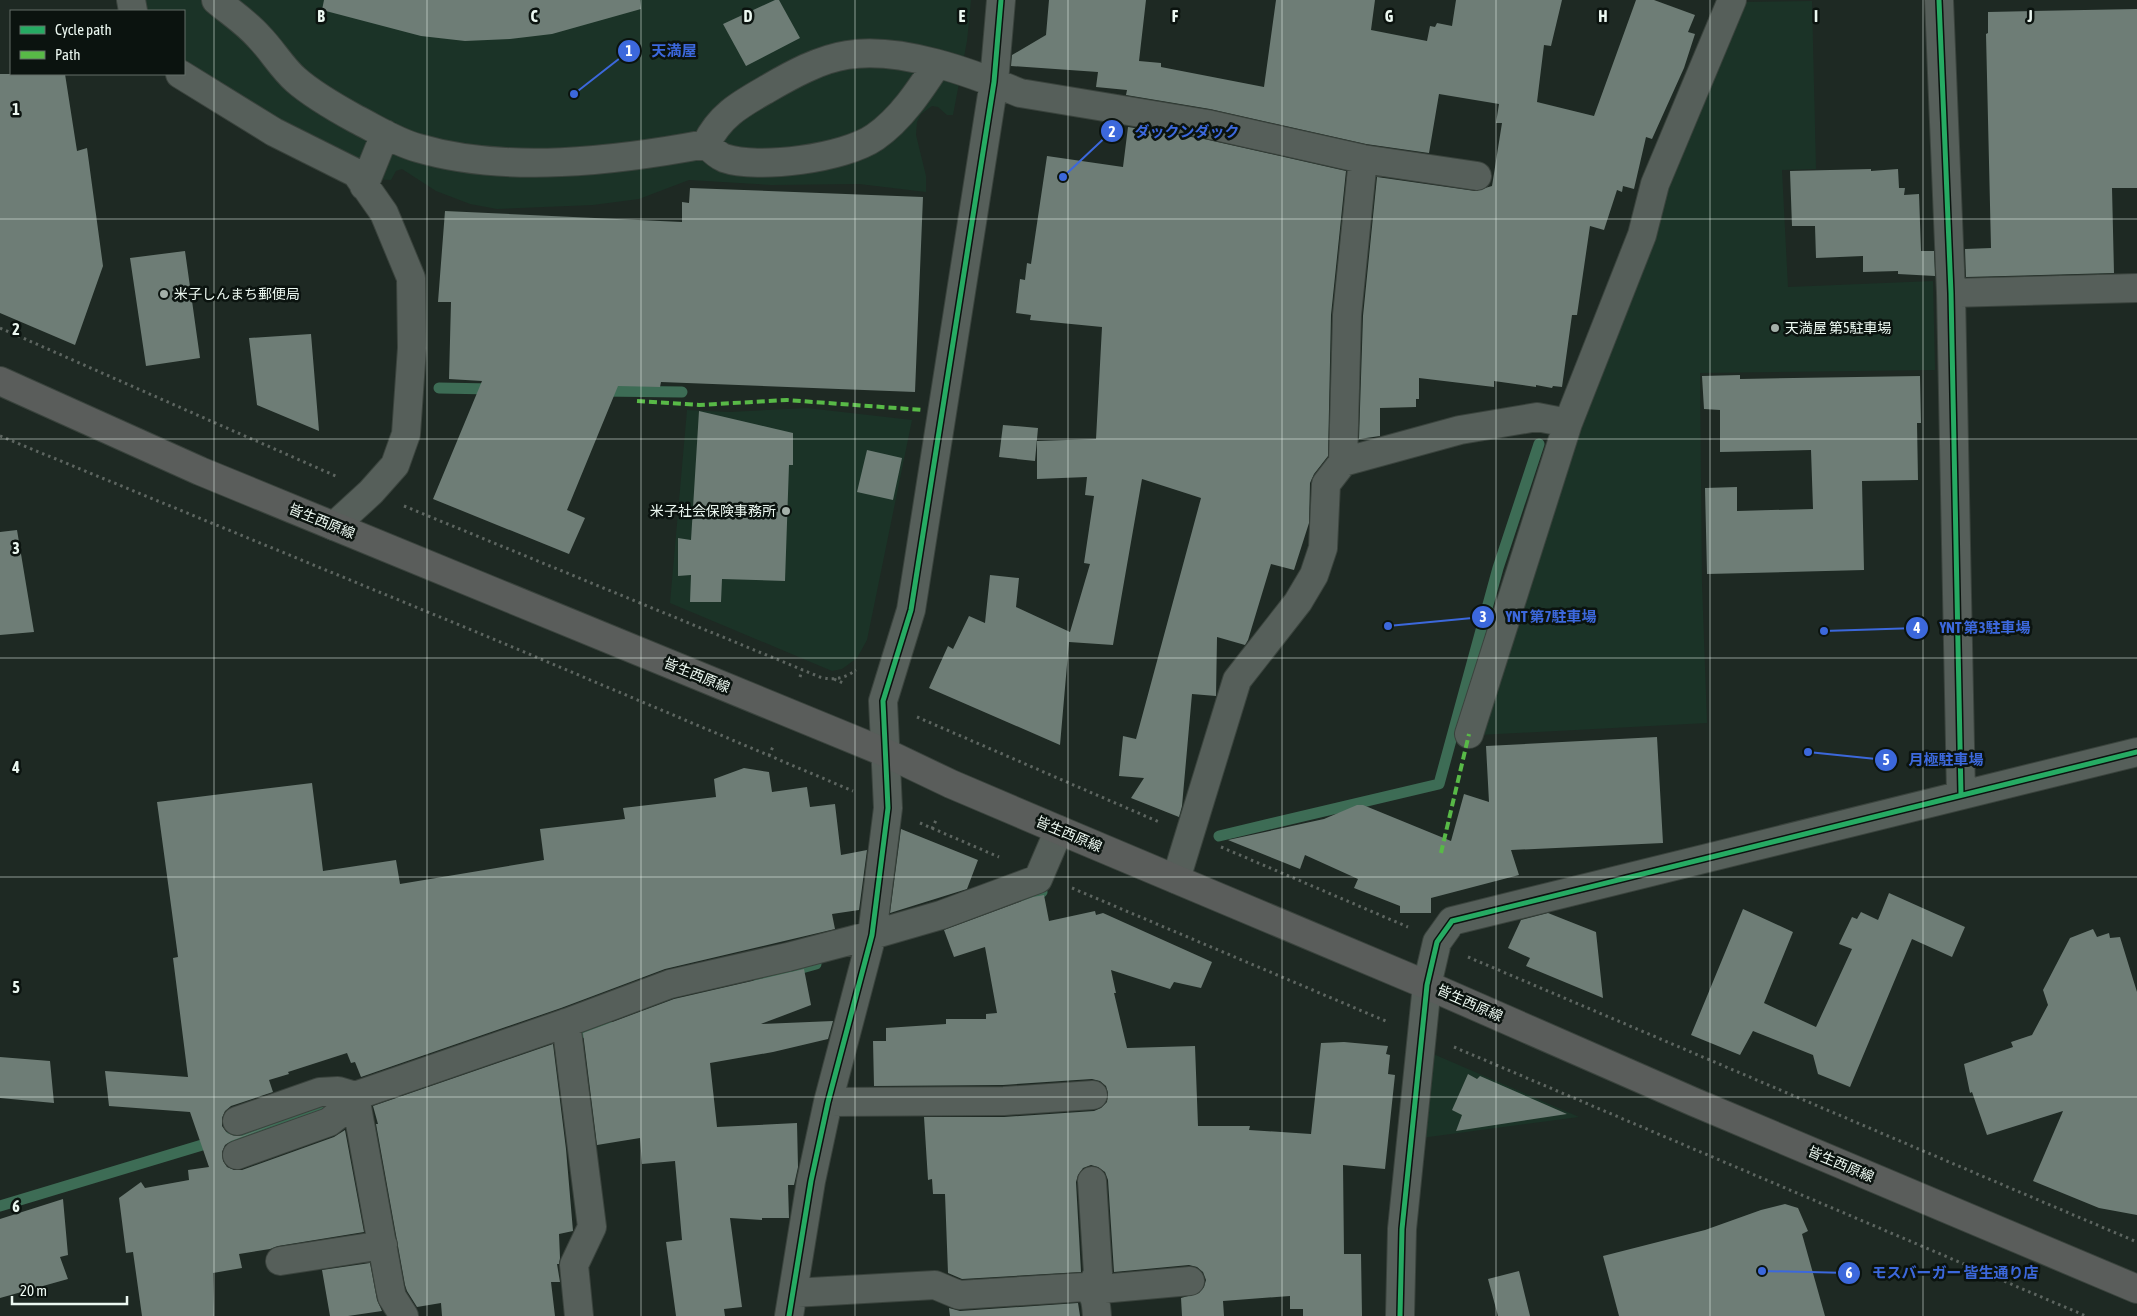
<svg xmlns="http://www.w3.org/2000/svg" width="2137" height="1316" font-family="'Asap Condensed','Noto Sans JP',sans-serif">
  <rect width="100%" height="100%" fill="#1e2923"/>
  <!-- built -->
  <path fill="#1b3327" d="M 118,0 L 971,0 L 967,41 L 953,115 L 947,115 L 938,107 L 932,106 L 921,114 L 917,122 L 916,135 L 926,176 L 926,192 L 859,184 L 771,185 L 689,180 L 639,199 L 593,205 L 497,209 L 470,204 L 436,191 L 402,169 L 396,171 L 391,180 L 337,178 L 171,81 L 164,74 L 184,74 L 184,11 L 120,11 Z
    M 1812,1 L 1816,169 L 1782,170 L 1788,287 L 1933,281 L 1935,370 L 1700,373 L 1702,584 L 1707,723 L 1479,735 L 1515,605 L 1650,235 L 1740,2 Z
    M 807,408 L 912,420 L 867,640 L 857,658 L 842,669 L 832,671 L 670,603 L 687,410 L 729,412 Z
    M 1431,1053 L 1579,1117 L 1421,1138 Z"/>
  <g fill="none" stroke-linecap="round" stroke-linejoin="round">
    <!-- stream -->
    <path stroke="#3d6c55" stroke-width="11" d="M 439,388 L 492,389
      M 601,391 L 682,392
      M 1219,836 L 1439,784 L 1498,568 L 1539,444
      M 1025,898 L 1042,892
      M 759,980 L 816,964
      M 567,1037 L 607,1025
      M 0,1206 L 338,1104"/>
  </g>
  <!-- building -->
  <path fill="#6e7d76" d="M 324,0 L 640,0 L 641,9 L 552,34 L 510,39 L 465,41 L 421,36 L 322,10 Z
    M 775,0 L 779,0 L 800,38 L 746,66 L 723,24 Z
    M 1049,0 L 1146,0 L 1139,61 L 1161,63 L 1161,67 L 1264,87 L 1276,0 L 1375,0 L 1371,30 L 1427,41 L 1430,26 L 1435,27 L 1437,23 L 1452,26 L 1456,0 L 1562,0 L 1551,46 L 1544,45 L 1537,102 L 1594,116 L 1636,0 L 1654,0 L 1695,15 L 1688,32 L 1695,34 L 1684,68 L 1652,139 L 1646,137 L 1634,189 L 1623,186 L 1622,192 L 1617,190 L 1604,230 L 1590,226 L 1577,315 L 1572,315 L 1562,387 L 1553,386 L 1552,388 L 1536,385 L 1536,387 L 1494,381 L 1494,387 L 1419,378 L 1419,399 L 1416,399 L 1416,407 L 1380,408 L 1380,436 L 1359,439 L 1363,316 L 1377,177 L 1475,191 L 1492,186 L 1502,123 L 1496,123 L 1499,104 L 1439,94 L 1429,153 L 1366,144 L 1210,109 L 1126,95 L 1127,90 L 1096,87 L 1098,72 L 1011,66 L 1012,55 L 1046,35 Z
    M 2137,9 L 2137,188 L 2112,188 L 2114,273 L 1966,277 L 1965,249 L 1991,248 L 1986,34 L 1988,33 L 1988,12 Z
    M 0,74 L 65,74 L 77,151 L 87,148 L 103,266 L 75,345 L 0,313 Z
    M 1128,127 L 1204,139 L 1346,171 L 1331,315 L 1328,456 L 1314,474 L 1310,483 L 1309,523 L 1294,570 L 1271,564 L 1248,640 L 1245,645 L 1217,637 L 1216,696 L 1192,694 L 1182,806 L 1179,817 L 1131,798 L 1144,778 L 1119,776 L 1123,736 L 1136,739 L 1201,498 L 1142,479 L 1113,645 L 1069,642 L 1060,745 L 929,688 L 948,646 L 953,649 L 969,616 L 985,623 L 990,575 L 1019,578 L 1016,607 L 1070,632 L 1090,564 L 1084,563 L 1094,496 L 1085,495 L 1087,477 L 1037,479 L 1037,441 L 1096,439 L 1102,327 L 1030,320 L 1031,315 L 1016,313 L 1020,279 L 1025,280 L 1027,263 L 1031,264 L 1047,156 L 1123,167 Z
    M 1871,169 L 1871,171 L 1898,169 L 1899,188 L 1905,188 L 1904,195 L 1919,194 L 1921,251 L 1934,251 L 1935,276 L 1898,274 L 1898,271 L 1863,272 L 1863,256 L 1816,258 L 1815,226 L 1792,226 L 1790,171 Z
    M 690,188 L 923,197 L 915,392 L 661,382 L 660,387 L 618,386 L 567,510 L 585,518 L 569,554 L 433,499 L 482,381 L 449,379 L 451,302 L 438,302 L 445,211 L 682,222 L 682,202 L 689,203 Z
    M 185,251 L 200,358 L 146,366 L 130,258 Z
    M 311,334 L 319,431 L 257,405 L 249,338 Z
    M 1740,375 L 1740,379 L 1920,376 L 1921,423 L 1917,423 L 1918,480 L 1862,481 L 1864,570 L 1707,574 L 1705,488 L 1737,487 L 1737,511 L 1813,509 L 1811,450 L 1720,452 L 1720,410 L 1704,409 L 1702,376 Z
    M 699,411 L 793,433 L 793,465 L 789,465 L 785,581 L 722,579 L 721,602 L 690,602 L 691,575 L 678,576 L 678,538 L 691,540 Z
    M 1003,425 L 1038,428 L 1035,461 L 999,457 Z
    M 867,450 L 902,458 L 893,500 L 857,492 Z
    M 17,530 L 34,632 L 0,635 L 0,532 Z
    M 1657,737 L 1663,843 L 1511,850 L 1519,875 L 1431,898 L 1431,913 L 1400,913 L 1400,906 L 1354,888 L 1358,879 L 1305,855 L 1300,869 L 1228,840 L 1324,819 L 1357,805 L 1363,805 L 1451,841 L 1464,794 L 1489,802 L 1486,746 Z
    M 744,768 L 769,772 L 772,792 L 807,787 L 810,807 L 835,804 L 841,855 L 867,850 L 859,910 L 832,914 L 835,929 L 665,969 L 561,1008 L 361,1077 L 355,1062 L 351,1063 L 347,1053 L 288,1072 L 289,1074 L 269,1080 L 273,1092 L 231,1106 L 225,1111 L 222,1118 L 222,1126 L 227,1133 L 235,1136 L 242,1136 L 281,1122 L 231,1141 L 225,1145 L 222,1152 L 223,1161 L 227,1167 L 234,1170 L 242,1170 L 334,1137 L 345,1130 L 364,1232 L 278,1246 L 270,1249 L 239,1254 L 242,1268 L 213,1273 L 214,1316 L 142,1316 L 133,1252 L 126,1253 L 119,1198 L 141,1182 L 145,1188 L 189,1180 L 188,1170 L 209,1167 L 190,1112 L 109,1106 L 105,1071 L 188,1077 L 173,958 L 178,957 L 157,802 L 312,783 L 323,871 L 396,860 L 400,884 L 544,860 L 540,829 L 625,819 L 623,808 L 716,797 L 714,779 Z
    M 901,829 L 978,860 L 967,889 L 890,913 Z
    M 1889,893 L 1965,927 L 1952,957 L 1912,939 L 1850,1087 L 1818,1074 L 1813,1055 L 1753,1031 L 1740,1055 L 1691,1035 L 1743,909 L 1793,932 L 1764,1003 L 1816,1027 L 1852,949 L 1839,944 L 1852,917 L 1857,919 L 1861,912 L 1878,920 Z
    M 1044,895 L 1049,921 L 1095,911 L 1096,915 L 1103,913 L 1212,962 L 1201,988 L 1174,982 L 1170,989 L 1111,970 L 1116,993 L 1114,993 L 1127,1048 L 1195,1046 L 1198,1126 L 1250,1126 L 1249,1130 L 1311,1134 L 1321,1043 L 1344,1042 L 1388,1046 L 1386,1054 L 1390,1055 L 1388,1074 L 1395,1075 L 1385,1169 L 1343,1165 L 1344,1254 L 1361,1254 L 1362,1316 L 1303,1316 L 1303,1309 L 1290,1309 L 1290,1296 L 1223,1301 L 1224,1316 L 1182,1316 L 1181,1298 L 1199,1293 L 1204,1287 L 1206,1280 L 1203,1272 L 1197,1267 L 1189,1265 L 1114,1272 L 1108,1180 L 1105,1172 L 1098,1167 L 1091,1165 L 1083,1168 L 1078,1175 L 1076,1182 L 1081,1272 L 962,1279 L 948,1273 L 945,1194 L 933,1194 L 932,1179 L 928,1180 L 924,1117 L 1004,1117 L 1094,1111 L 1101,1108 L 1107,1102 L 1108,1093 L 1106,1086 L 1100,1081 L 1092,1079 L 1003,1085 L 874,1086 L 873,1041 L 886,1041 L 886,1028 L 946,1024 L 946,1019 L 986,1019 L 986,1014 L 997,1013 L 985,947 L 954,957 L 944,930 L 1033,897 Z
    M 1548,913 L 1596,932 L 1603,998 L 1526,966 L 1530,958 L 1508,948 L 1521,920 Z
    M 2093,929 L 2097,937 L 2109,933 L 2110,938 L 2120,937 L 2137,992 L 2137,1215 L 2099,1208 L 2033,1181 L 2063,1111 L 1987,1135 L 1972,1092 L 1970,1093 L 1964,1064 L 2013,1047 L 2011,1042 L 2032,1035 L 2048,1005 L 2043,990 L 2070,938 Z
    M 804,969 L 811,1005 L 761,1024 L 833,1021 L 828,1039 L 773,1052 L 710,1063 L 717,1127 L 797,1123 L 798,1167 L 794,1185 L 788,1185 L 789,1218 L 762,1218 L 762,1220 L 730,1218 L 742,1307 L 724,1309 L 725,1316 L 676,1316 L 666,1242 L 682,1240 L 675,1161 L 642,1164 L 640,1138 L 597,1145 L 583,1033 L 674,999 Z
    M 553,1044 L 566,1149 L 573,1231 L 559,1234 L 560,1258 L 559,1264 L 557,1264 L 560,1282 L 551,1282 L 555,1316 L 442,1316 L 441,1303 L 417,1307 L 407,1291 L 405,1285 L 376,1124 L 378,1124 L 373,1106 Z
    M 0,1057 L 50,1061 L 54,1103 L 0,1098 Z
    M 1468,1074 L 1477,1079 L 1480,1076 L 1567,1114 L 1456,1131 L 1462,1115 L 1452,1110 Z
    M 63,1199 L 68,1255 L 60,1257 L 68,1279 L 0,1298 L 0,1219 Z
    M 1785,1204 L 1798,1208 L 1808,1231 L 1802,1234 L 1825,1316 L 1619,1316 L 1603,1256 L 1705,1230 L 1761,1210 Z
    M 370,1263 L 377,1300 L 382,1311 L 348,1316 L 330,1316 L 322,1270 Z
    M 1519,1271 L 1530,1316 L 1498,1316 L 1488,1279 Z
    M 1078,1303 L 1080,1316 L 950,1316 L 949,1308 L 960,1311 Z"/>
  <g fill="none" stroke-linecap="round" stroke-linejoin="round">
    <!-- minor casing -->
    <g stroke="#3a433d" stroke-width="30">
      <path id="minor" d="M 131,0 L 133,11
        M 216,0 C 230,12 247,23 259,37 C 272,50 282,68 296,80 C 313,95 336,108 356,119 C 376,129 396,142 418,148 C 506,174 616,161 706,144 C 720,115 741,104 767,89 C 791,75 820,59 847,55 C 900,46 972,73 1020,93 L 1207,124 L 1363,159 L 1477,176
        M 1939,0 L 1951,293 L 1961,795
        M 180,74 L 274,132 L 356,173 L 384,213 L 411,278 L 412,348 L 406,434 L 395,465 L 371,492 L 334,526
        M 706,144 C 711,149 717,155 724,158 C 758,170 845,158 875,137 C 901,119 920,90 937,64
        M 364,186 L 385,134
        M 1951,293 L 2137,288
        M 1343,462 L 1347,315 L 1363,159
        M 1469,734 L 1568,423 L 1642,235 L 1655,184 L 1732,0
        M 1176,879 L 1237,680 L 1298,602 L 1314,575 L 1323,548 L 1326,484 L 1343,462 L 1460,430 L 1537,417 L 1568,423
        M 566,1023 L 592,1227 L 574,1265 L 579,1316
        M 355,1096 L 390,1288 L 392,1297 L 404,1316
        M 828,1102 L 1004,1101 L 1093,1095
        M 237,1121 L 320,1092 L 338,1091 L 355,1096 L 566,1023 L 670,984 L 788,957 L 872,935 L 941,915 L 1038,879 L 1059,830
        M 237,1155 L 329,1122 L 344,1110 L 355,1096
        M 1092,1181 L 1098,1273 L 1090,1290 L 1190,1281
        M 280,1261 L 383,1245
        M 793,1293 L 935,1285 L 959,1295 L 1085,1287 C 1096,1293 1096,1304 1097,1316
        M 789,1316 L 811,1181 L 828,1102 L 872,935 L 888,808 L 883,701 L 911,610 L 994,82 L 1001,0
        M 1400,1316 L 1402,1229 L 1427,985 L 1437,942 L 1452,921 L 2137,752"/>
    </g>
    <!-- major casing -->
    <g stroke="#3a433d" stroke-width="30">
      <path id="major" d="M 0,381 L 200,471 L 884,752 L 951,784 L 1059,830 L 1427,985 L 1694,1102 L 2137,1289"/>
    </g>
    <!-- path -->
    <path stroke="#5d6560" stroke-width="3" stroke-dasharray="2.5 4" stroke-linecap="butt" d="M 0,328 L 338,477
      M 0,436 L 491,638 L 853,791
      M 404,506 L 820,677 C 834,681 845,678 856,670
      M 800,677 L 802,670
      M 834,679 L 845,684
      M 917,717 L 1159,822
      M 769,756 L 774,744
      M 920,823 L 999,857
      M 932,829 L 936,820
      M 1221,847 L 1408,927
      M 1072,888 L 1388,1022
      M 1468,957 L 2137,1242
      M 1454,1047 L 2086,1316"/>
    <!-- minor -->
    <use href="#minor" stroke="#565f5a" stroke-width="28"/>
    <!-- major -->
    <use href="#major" stroke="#5a5d5b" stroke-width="28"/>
    <!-- quiet -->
    <path stroke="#58b947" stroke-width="4" stroke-dasharray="8 4" stroke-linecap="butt" d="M 637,401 L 699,405 L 787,400 L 923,410
      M 1441,853 L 1469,734"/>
    <!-- cycleway casing -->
    <g stroke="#0b130f" stroke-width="8">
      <path id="cycleway" d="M 1939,0 L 1951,293 L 1961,795
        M 789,1316 L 811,1181 L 828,1102 L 872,935 L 888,808 L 883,701 L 911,610 L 994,82 L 1001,0
        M 1400,1316 L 1402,1229 L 1427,985 L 1437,942 L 1452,921 L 2137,752"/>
    </g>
    <!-- cycleway -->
    <use href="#cycleway" stroke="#26ab63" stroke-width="5"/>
  </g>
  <!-- grid -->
  <path fill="none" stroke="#ecf8f1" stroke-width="1" stroke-opacity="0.55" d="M 214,0 L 214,1316M 427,0 L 427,1316M 641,0 L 641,1316M 855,0 L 855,1316M 1068,0 L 1068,1316M 1282,0 L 1282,1316M 1496,0 L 1496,1316M 1710,0 L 1710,1316M 1923,0 L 1923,1316M 0,219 L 2137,219M 0,439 L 2137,439M 0,658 L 2137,658M 0,877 L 2137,877M 0,1097 L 2137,1097"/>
  <!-- markers -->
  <g fill="#a4b0a9" stroke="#0b130f" stroke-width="2">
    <circle cx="164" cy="294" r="5"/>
    <circle cx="1775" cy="328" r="5"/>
    <circle cx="786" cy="511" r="5"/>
  </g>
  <g text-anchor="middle" stroke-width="5" stroke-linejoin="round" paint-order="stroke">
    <!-- poi labels -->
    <g font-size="14" fill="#ecf8f1" stroke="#0b130f" text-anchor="start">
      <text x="174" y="299">米子しんまち郵便局</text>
      <text x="1785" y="333">天満屋 第5駐車場</text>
      <text x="776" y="516" text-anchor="end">米子社会保険事務所</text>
    </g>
    <!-- street labels -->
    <g font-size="14" fill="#ecf8f1" stroke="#0b130f">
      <text transform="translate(322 521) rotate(22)" y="5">皆生西原線</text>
      <text transform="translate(697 675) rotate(22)" y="5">皆生西原線</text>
      <text transform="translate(1069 834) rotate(23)" y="5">皆生西原線</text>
      <text transform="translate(1470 1003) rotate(24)" y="5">皆生西原線</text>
      <text transform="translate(1841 1164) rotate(23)" y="5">皆生西原線</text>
    </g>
  </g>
  <g font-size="16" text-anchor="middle" font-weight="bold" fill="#ecf8f1" stroke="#0b130f" stroke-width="5" stroke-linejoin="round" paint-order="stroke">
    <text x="321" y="22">B</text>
    <text x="534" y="22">C</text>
    <text x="748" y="22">D</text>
    <text x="962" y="22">E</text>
    <text x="1175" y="22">F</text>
    <text x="1389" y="22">G</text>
    <text x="1603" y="22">H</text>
    <text x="1816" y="22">I</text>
    <text x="2030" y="22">J</text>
    <text x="16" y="115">1</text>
    <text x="16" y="335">2</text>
    <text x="16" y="554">3</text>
    <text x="16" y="773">4</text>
    <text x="16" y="993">5</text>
    <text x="16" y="1212">6</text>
  </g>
  <!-- callouts -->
  <path fill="none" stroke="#3c68dc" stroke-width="2" d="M574 94L629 51M1063 177L1112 131M1388 626L1483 617M1824 631L1917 628M1808 752L1886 760M1762 1271L1849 1273"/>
  <g fill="#3c68dc" stroke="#0b130f" stroke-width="2">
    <circle cx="574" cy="94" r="5"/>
    <circle cx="1063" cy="177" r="5"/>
    <circle cx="1388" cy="626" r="5"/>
    <circle cx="1824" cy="631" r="5"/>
    <circle cx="1808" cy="752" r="5"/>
    <circle cx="1762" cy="1271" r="5"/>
    <circle cx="629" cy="51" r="12"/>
    <circle cx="1112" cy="131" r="12"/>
    <circle cx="1483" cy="617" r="12"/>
    <circle cx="1917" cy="628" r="12"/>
    <circle cx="1886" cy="760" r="12"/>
    <circle cx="1849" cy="1273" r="12"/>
  </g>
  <g font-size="15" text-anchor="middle" font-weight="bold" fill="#fff">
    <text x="629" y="56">1</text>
    <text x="1112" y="137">2</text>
    <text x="1483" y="622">3</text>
    <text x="1917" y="633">4</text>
    <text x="1886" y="765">5</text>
    <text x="1849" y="1278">6</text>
  </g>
  <g font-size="15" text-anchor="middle" font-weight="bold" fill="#3c68dc" stroke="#0b130f" stroke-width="5" stroke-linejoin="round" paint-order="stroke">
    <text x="674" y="56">天満屋</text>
    <text x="1187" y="137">ダックンダック</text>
    <text x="1551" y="622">YNT 第7駐車場</text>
    <text x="1985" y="633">YNT 第3駐車場</text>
    <text x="1946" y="765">月極駐車場</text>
    <text x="1955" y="1278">モスバーガー 皆生通り店</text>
  </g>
  <!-- legend -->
  <rect x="10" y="10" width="175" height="65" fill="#0b130f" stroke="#656f69"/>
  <rect x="20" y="26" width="25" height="8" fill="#26ab63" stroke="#656f69"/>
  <text x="55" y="35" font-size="15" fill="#ecf8f1">Cycle path</text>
  <rect x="20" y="51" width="25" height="8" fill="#58b947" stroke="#656f69"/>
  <text x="55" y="60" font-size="15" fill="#ecf8f1">Path</text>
  <!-- scale -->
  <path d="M12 1296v8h115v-8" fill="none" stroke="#ecf8f1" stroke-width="2.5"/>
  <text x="20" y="1296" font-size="15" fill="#ecf8f1" stroke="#0b130f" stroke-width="4" paint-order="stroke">20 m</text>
</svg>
